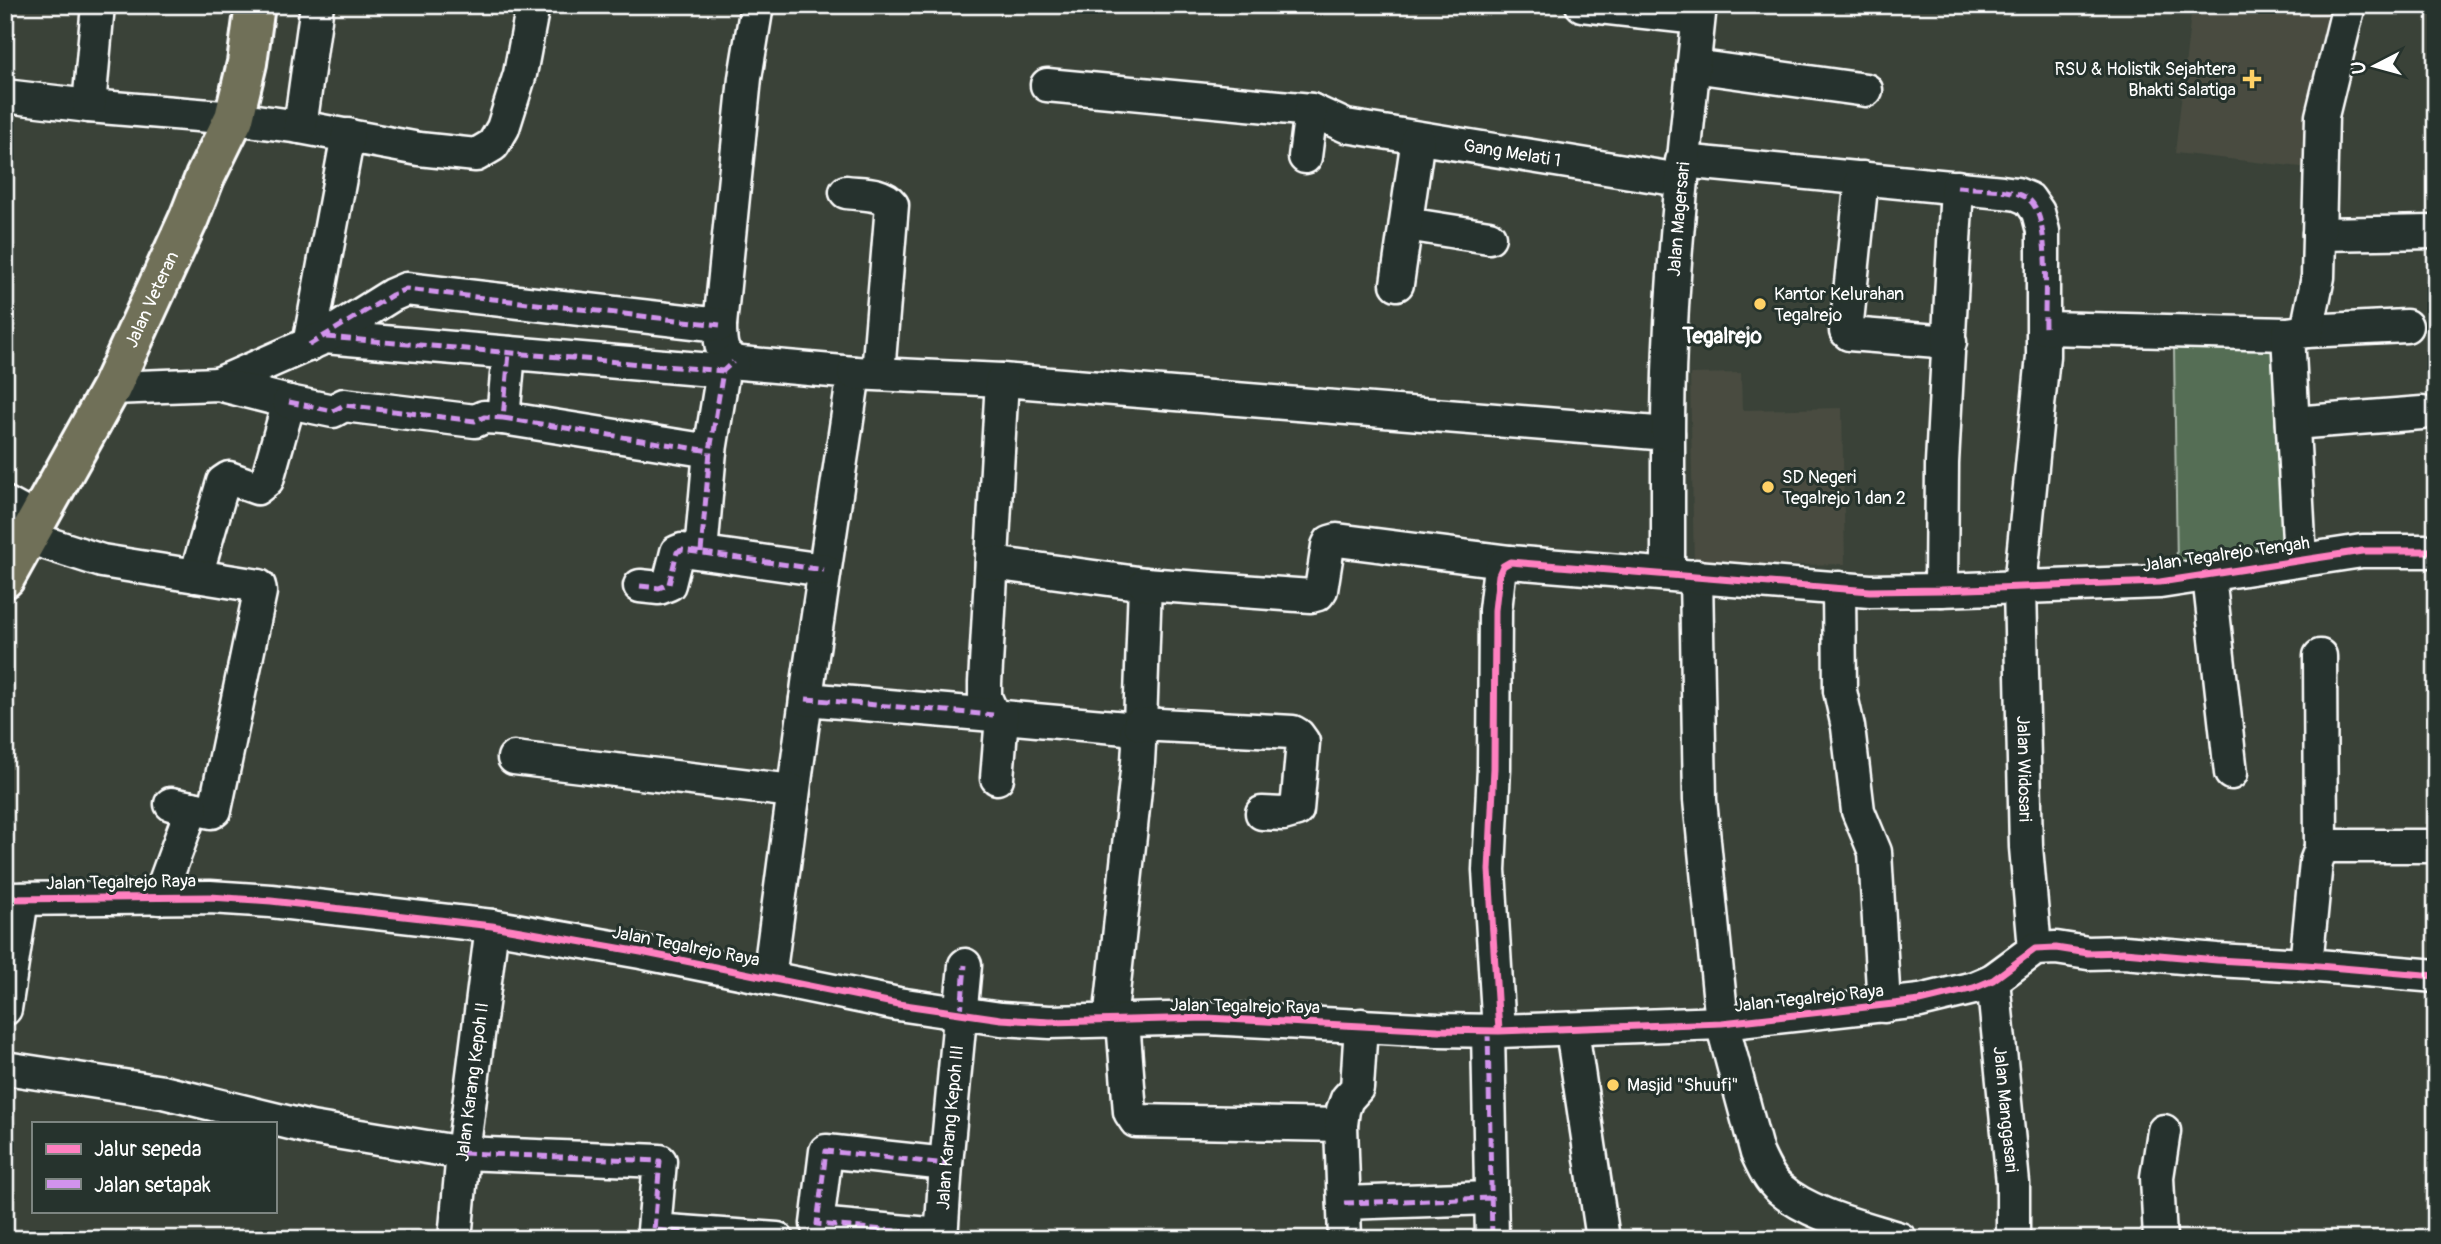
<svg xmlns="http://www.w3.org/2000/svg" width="2441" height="1244" font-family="Pangolin,sans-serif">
  <rect width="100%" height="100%" fill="#3a4238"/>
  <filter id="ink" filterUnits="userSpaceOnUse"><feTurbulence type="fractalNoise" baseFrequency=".0143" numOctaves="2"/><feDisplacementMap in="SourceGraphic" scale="14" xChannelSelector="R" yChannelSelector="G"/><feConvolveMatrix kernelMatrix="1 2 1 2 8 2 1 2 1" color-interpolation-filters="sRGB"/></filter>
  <g filter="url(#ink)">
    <!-- built -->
    <path fill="#484c40" d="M 2192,5 L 2329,5 L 2310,168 L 2175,153 Z
      M 1741,373 L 1742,410 L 1842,408 L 1845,564 L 1694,567 L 1690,374 Z"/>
    <!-- green -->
    <path fill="#556e54" stroke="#aab6aa" stroke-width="2" d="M 2283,343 L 2293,555 L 2177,570 L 2174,348 Z"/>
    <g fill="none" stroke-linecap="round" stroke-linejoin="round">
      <!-- minor casing -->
      <g stroke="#fff" stroke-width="37">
        <g id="minor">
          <path d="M 757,5 L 745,78 L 720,325 C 720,343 720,359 741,363 L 854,373 L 809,676 L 769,978"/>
          <path d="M 1582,5 L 1698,18"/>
          <path d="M 1693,66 L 1866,90"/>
          <path id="s1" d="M 1047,85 L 1311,110 L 1346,126 L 1680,180"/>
          <path d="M 5,96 L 89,106 L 234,118 L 300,127 L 419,149 L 476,155 L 493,145 L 503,128 L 520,74 L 533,5"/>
          <path d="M 89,106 L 98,5"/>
          <path d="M 300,127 L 317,5"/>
          <path d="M 1305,157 L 1311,110"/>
          <path id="s2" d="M 1682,161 L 2002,192 L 2017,194 L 2029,199 L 2038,212 L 2043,231 L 2043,356 L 2020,587 L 2026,847 L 2035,949"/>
          <path d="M 1862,178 L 1846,331 L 1849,334 L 1950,342"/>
          <path d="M 846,192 C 862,194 882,192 892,205 L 878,373"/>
          <path d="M 1406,224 L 1489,237"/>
          <path d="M 2319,234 L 2434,232"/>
          <path d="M 1397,284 L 1418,138"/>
          <path d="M 2045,328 L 2288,334"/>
          <path d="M 2307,331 L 2406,326"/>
          <path d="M 325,337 L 723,371"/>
          <path d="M 309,345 L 348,135"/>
          <path d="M 854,373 L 1002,380 L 1668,434 L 1668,574"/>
          <path d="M 1002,380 L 985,683 L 985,697 L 993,715 L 1002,717 L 1126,728 L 1136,732"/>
          <path d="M 218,384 L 325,337 L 392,295 L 406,289 L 720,325"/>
          <path d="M 111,388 L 218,384 L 289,402 L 267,480 L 257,488 L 229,478 L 223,482 L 196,576"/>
          <path d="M 289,402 L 333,411 L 344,405 L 475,421 L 484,417 L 503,418 L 509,353"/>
          <path d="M 503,418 L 710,451"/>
          <path d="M 2293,423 L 2422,413"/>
          <path id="s3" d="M 1668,434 C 1668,290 1685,148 1700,5"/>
          <path d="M 5,503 L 36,520"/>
          <path d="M 27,537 L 102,561 L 259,586 L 260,592 L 215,810 L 212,812 L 171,804"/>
          <path d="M 701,552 L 710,451 L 723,371 L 733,362"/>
          <path d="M 2300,559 L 2288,334 L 2307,331 L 2318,277 L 2322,116 L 2349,5"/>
          <path d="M 992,563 L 1145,584 L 1140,724 L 1136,732 L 1139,744 L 1138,762 L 1110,1021"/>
          <path d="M 1696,576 L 1700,800 L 1722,1023 L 1757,1153 C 1763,1166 1769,1180 1780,1189 C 1809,1215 1863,1227 1900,1239"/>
          <path d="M 2209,576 L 2231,773"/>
          <path d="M 1145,584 L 1311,596 L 1318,594 L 1321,590 L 1328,546 L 1330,542 L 1337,540 L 1510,562"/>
          <path d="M 640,586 L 659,588 L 669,584 L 677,552 L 682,550 L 824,570"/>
          <path d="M 1839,588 L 1840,691 L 1848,727 L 1858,811 L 1875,852 L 1884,1006"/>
          <path d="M 1941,590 L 1942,463 L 1957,187"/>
          <path d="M 2320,656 L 2321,849"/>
          <path d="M 806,699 L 993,715"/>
          <path d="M 1140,724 L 1293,732 L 1298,735 L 1303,742 L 1297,810 L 1283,814 L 1262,813"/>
          <path d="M 514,758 L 793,791"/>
          <path d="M 997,778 L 1002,717"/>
          <path d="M 159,898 L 192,808"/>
          <path d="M 5,899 L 210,897 L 271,901 L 492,926 L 641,952 L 898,1004 L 1001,1019 L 1050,1022 L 1207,1018 L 1438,1030 L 1499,1031 L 1722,1023 L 1920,1001 L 1974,988 L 1993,980 L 2035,949 L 2056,948 L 2088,953 L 2124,952 L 2217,960 L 2306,965 L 2436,976"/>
          <path d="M 2306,965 L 2316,862 L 2321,849 L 2332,846 L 2436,846"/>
          <path id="s4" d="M 1993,980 L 2013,1183 L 2013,1239"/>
          <path d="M 5,1009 L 22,899"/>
          <path d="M 1123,1021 L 1130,1112 L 1136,1121 L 1341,1125"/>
          <path d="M 1572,1030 L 1603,1239"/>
          <path d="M 1488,1031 L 1492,1239"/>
          <path d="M 1499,1031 L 1489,870 L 1494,768 L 1495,610 L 1499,575 L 1503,566 L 1510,562 L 1870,591 L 1941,590 L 2160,582 L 2362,551 L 2436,551"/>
          <path d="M 5,1068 L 163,1092 L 311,1128 L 463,1153 L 660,1161 L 654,1230 L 777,1239"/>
          <path d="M 1344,1203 L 1491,1198"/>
          <path d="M 941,1235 L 817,1224 L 826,1151 L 946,1164"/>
          <path id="s5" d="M 455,1239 L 463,1153 L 492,926"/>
          <path id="s6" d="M 941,1239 L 946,1164 L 965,965"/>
          <path d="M 1345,1239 L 1341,1125 L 1343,1110 L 1347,1099 L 1357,1088 L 1361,1025"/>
          <path d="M 2160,1239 L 2157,1177 L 2164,1131"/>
        </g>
      </g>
      <!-- major casing -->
      <g stroke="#fff" stroke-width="44">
        <g id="major">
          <path id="s7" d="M 5,578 L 111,388 L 189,218 L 205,177 L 234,118 L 247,63 L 255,5"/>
        </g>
      </g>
      <!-- minor -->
      <use href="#minor" stroke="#26332d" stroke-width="32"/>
      <!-- major -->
      <use href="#major" stroke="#706f59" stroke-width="38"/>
      <!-- quiet -->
      <path stroke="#d193ec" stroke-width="5" stroke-dasharray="10 5" stroke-linecap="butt" d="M 1957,187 C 1978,189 2008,187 2027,198 C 2052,213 2044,300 2045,328
        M 326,337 L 723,371
        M 309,345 L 392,295 L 406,289 L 720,325
        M 289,402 L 333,411 L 344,405 L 475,421 L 484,417 L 503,418 L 509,353
        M 503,418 L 710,451
        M 701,552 L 710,451 L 723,371 L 733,362
        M 640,586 L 659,588 L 669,584 L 677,552 L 682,550 L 824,570
        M 806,699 L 993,715
        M 961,1014 L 965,965
        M 1488,1031 L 1492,1239
        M 463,1153 L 660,1161 L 654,1230 L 777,1239
        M 1344,1203 L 1491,1198
        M 941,1235 L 817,1224 L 826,1151 L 946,1164"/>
      <!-- cycleway casing -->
      <g stroke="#26332d" stroke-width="11">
        <path id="cycleway" d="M 5,899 L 210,897 L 271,901 L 492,926 L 641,952 L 898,1004 L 1001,1019 L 1050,1022 L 1207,1018 L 1438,1030 L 1499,1031 L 1722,1023 L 1920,1001 L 1974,988 L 1993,980 L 2035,949 L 2056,948 L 2088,953 L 2124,952 L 2217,960 L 2306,965 L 2436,976
          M 1499,1031 L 1489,870 L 1494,768 L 1495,610 L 1499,575 L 1503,566 L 1510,562 L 1870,591 L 1941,590 L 2160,582 L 2362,551 L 2436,551"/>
      </g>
      <!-- cycleway -->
      <use href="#cycleway" stroke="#ff80c0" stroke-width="7"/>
    </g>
  </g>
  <!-- markers -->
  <g fill="#ffd166" stroke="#26332d" stroke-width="2.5">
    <path d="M2248.5 68.5h7v7h7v7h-7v7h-7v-7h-7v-7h7z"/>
    <circle cx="1760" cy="304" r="7"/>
    <circle cx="1768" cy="487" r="7"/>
    <circle cx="1613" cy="1085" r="7"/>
  </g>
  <g text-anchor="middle" stroke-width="6" stroke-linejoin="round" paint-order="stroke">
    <!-- poi labels -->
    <g font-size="18" fill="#fff" stroke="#26332d" text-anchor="start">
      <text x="2236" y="75" text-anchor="end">RSU &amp; Holistik Sejahtera<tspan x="2236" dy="21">Bhakti Salatiga</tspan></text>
      <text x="1774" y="300">Kantor Kelurahan<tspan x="1774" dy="21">Tegalrejo</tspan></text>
      <text x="1782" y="483">SD Negeri<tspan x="1782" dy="21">Tegalrejo 1 dan 2</tspan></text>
      <text x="1627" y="1091">Masjid "Shuufi"</text>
    </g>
    <!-- street labels -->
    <g font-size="18" fill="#fff" stroke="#26332d">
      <text dy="6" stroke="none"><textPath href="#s1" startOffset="472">Gang Melati 1</textPath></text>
      <text dy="6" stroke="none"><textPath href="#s3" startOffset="215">Jalan Magersari</textPath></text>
      <text dy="6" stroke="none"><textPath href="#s7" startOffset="315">Jalan Veteran</textPath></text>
      <text transform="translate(2226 554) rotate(-8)" y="6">Jalan Tegalrejo Tengah</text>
      <text dy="6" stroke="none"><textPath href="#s2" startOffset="924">Jalan Widosari</textPath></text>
      <text transform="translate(121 882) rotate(-1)" y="6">Jalan Tegalrejo Raya</text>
      <text transform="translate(686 946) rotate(11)" y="6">Jalan Tegalrejo Raya</text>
      <text transform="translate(1809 998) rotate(-6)" y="6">Jalan Tegalrejo Raya</text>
      <text transform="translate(1245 1006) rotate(1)" y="6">Jalan Tegalrejo Raya</text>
      <text dy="6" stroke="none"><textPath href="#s5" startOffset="158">Jalan Karang Kepoh II</textPath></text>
      <text dy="6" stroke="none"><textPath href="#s4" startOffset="130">Jalan Manggasari</textPath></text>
      <text dy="6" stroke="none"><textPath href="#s6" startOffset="112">Jalan Karang Kepoh III</textPath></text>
    </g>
    <!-- quarter labels -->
    <g font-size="21" font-weight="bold" fill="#fff" stroke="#26332d">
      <text x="1722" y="343">Tegalrejo</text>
    </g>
  </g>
  <!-- margin -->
  <rect width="2441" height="1244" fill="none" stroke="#26332d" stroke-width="28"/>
  <rect x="14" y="14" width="2413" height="1216" fill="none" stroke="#fff" stroke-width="2.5" filter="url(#ink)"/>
  <!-- legend -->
  <rect x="32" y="1122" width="245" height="91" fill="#26332d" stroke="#7d8581" stroke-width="2"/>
  <rect x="46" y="1144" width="35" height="10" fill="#ff80c0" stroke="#7d8581" stroke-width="2"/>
  <text x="94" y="1156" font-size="21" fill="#ffffff">Jalur sepeda</text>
  <rect x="46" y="1179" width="35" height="10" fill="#d193ec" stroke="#7d8581" stroke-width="2"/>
  <text x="94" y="1192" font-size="21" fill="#ffffff">Jalan setapak</text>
  <!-- north arrow -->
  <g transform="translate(2375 66) rotate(264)" stroke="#26332d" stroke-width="5" paint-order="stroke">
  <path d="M0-5L12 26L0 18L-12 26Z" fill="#ffffff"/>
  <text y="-10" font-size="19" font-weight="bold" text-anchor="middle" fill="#ffffff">U</text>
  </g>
</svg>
